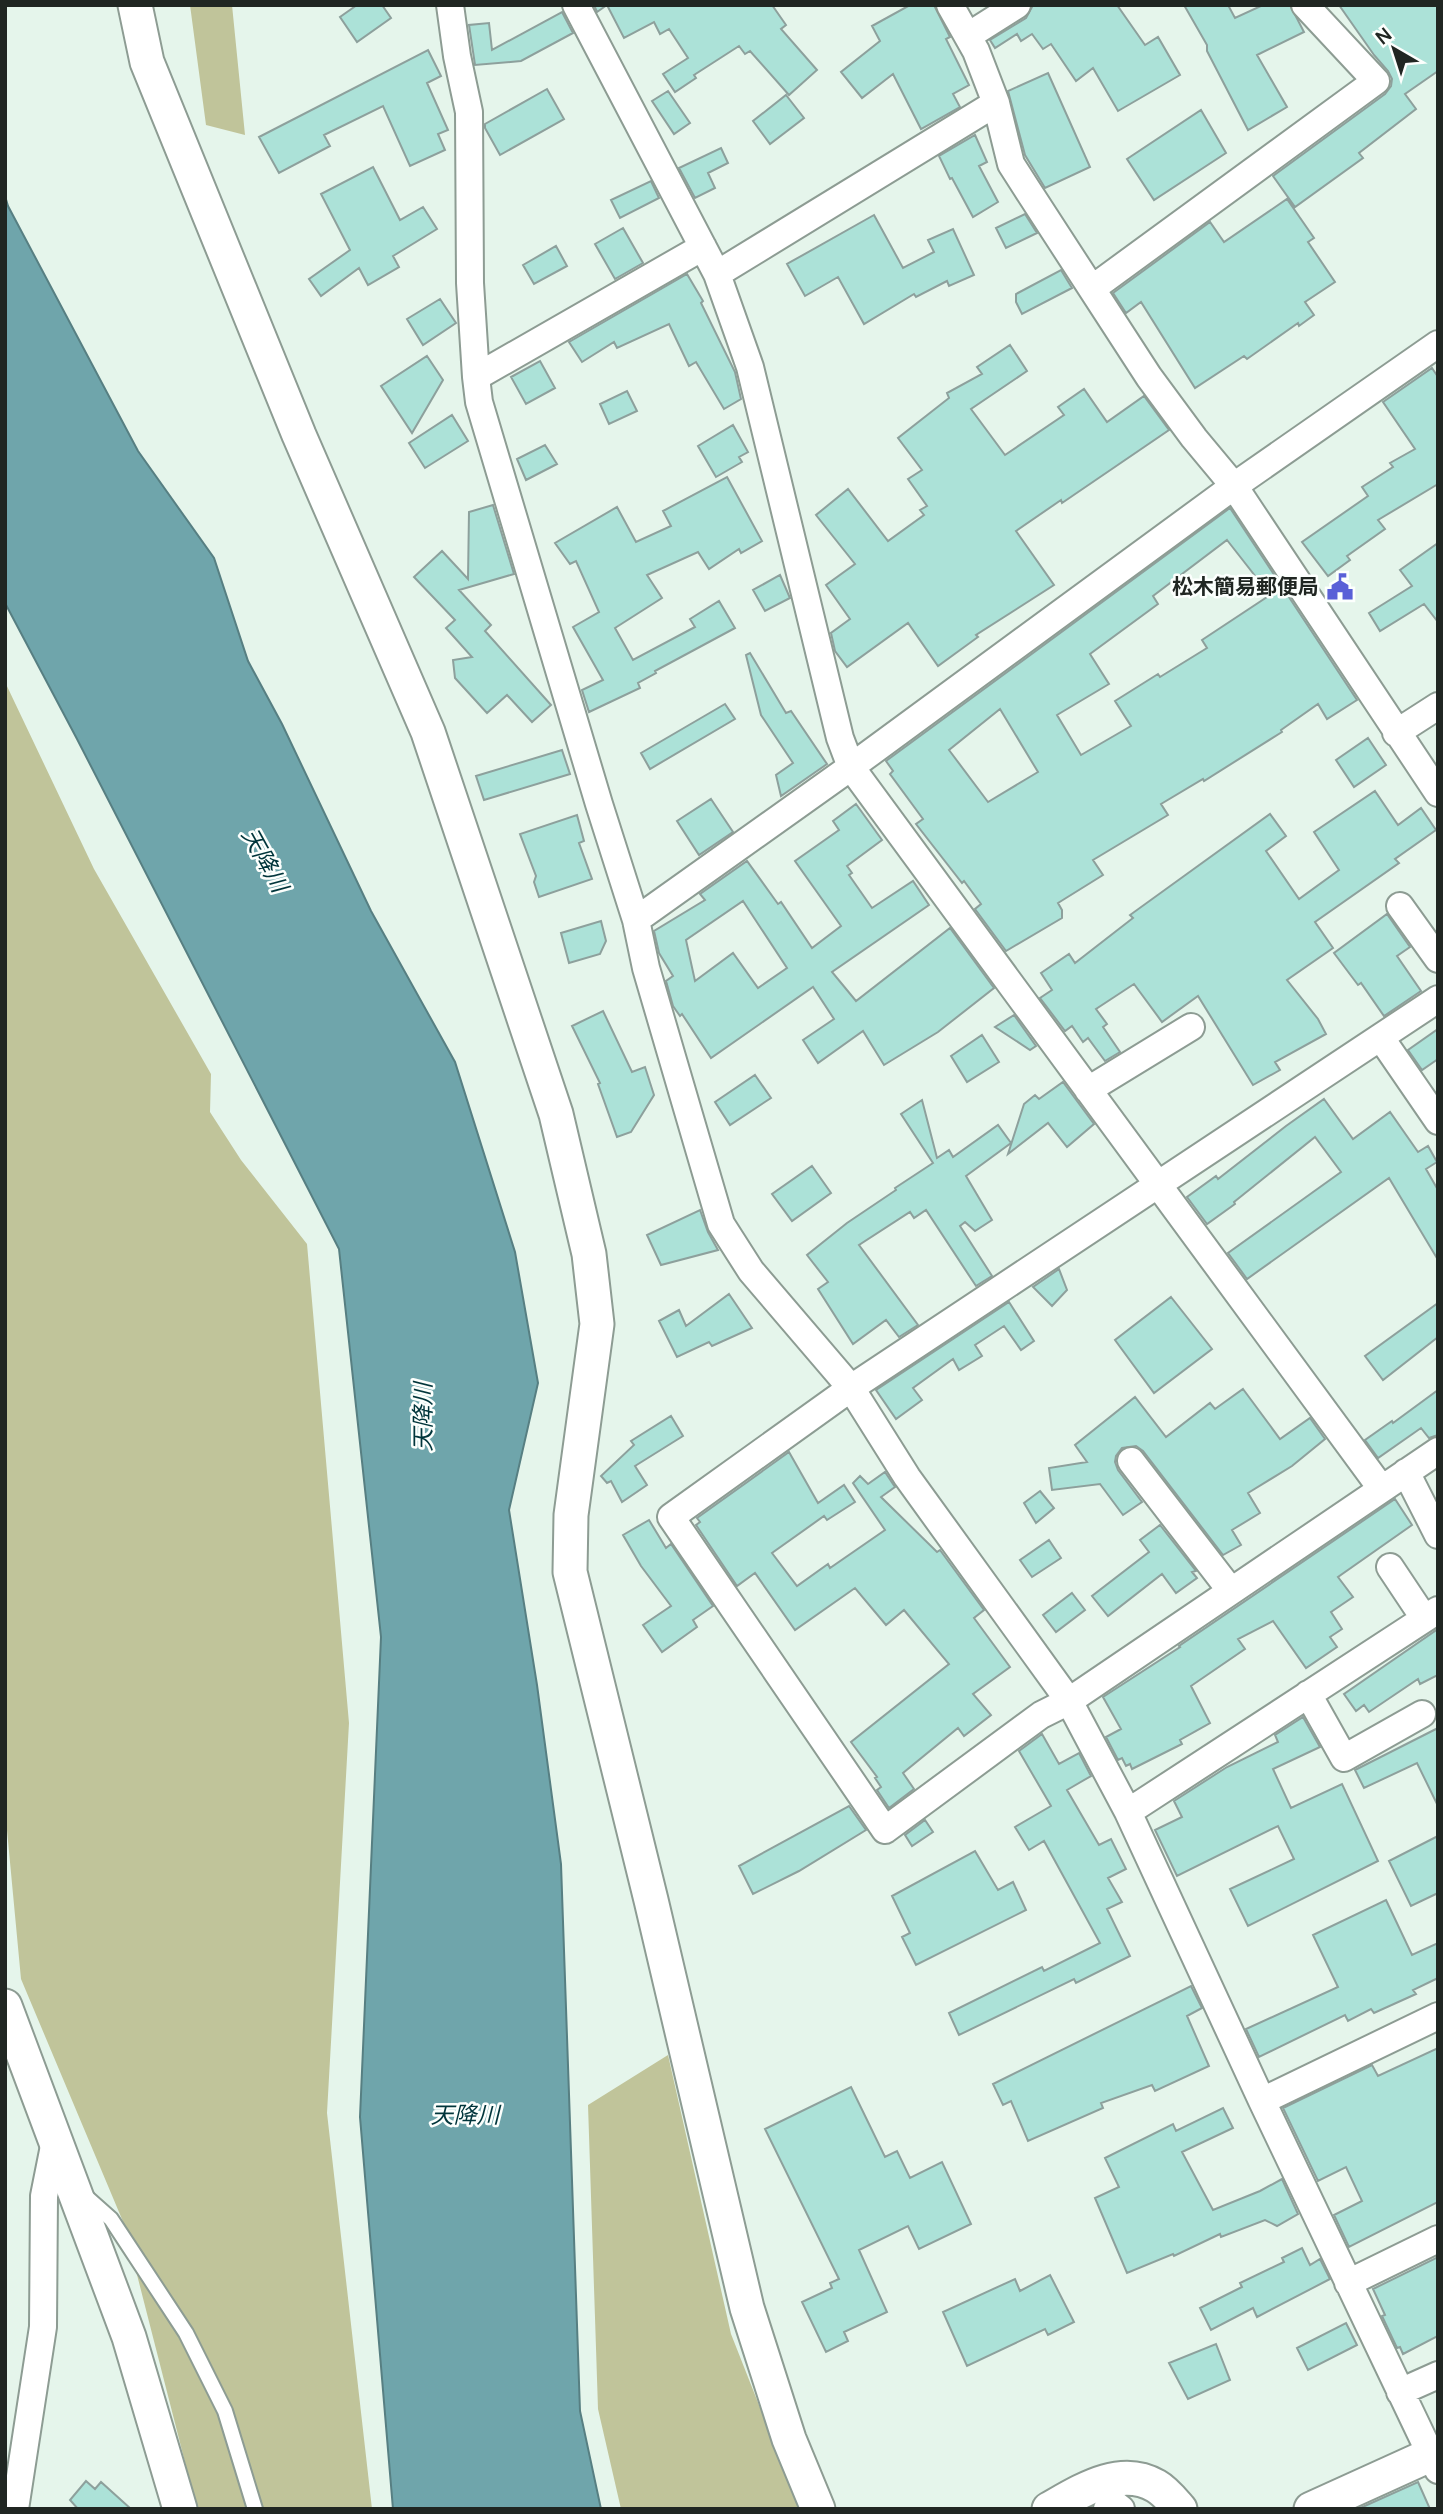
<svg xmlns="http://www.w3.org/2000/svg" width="1443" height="2514" font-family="Manrope,'Noto Sans JP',sans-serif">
  <rect width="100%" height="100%" fill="#e5f5eb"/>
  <!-- green -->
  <path fill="#c0c49a" d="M 190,5 L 232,5 L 245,135 L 206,125 Z
    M 5,682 L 94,869 L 211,1074 L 210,1112 L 241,1160 L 307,1244 L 349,1723 L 327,2113 L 372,2509 L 197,2509 L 124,2224 L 21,1979 L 5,1809 Z
    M 668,2055 L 731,2334 L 800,2509 L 621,2509 L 598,2409 L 588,2105 Z"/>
  <!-- water -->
  <path fill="#6fa5ab" stroke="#577f82" stroke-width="2" d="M 5,196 L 8,206 L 138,451 L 214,558 L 248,661 L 282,724 L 371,911 L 455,1062 L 515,1252 L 538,1383 L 509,1510 L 537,1685 L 561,1864 L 580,2411 L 601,2509 L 393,2509 L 360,2117 L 381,1637 L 339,1249 L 77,739 L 5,603 Z"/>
  <!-- building -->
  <path fill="#ace2d8" stroke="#8da09c" stroke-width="2" fill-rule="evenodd" d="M 357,5 L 382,5 L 391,18 L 357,42 L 340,17 Z
    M 594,5 L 772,5 L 786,25 L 781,29 L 817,70 L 789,95 L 750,51 L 745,54 L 739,46 L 694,75 L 696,78 L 675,92 L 663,74 L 688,58 L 669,29 L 660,34 L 654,22 L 624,38 L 607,5 L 597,12 Z
    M 910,5 L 934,5 L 950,37 L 946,39 L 969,85 L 953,94 L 960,107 L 921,129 L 893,74 L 862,98 L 841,72 L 880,41 L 872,26 Z
    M 1033,5 L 1117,5 L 1145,45 L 1158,37 L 1180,75 L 1118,111 L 1093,68 L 1076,81 L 1051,44 L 1043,49 L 1032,34 L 1021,41 L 1017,34 L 995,48 L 990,40 L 1026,18 Z
    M 1184,5 L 1228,5 L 1235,18 L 1263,5 L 1290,5 L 1304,32 L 1257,55 L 1287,107 L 1248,130 L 1207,51 L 1207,45 Z
    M 1339,5 L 1438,5 L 1438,71 L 1405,94 L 1416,109 L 1359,153 L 1363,158 L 1295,207 L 1273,176 L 1385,94 L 1391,86 L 1392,79 L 1388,71 L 1374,55 Z
    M 562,12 L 573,33 L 521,61 L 475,65 L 469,25 L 489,23 L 492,50 Z
    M 428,50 L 441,76 L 427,83 L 448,130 L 438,134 L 445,150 L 410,166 L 383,106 L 324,135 L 330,146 L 279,173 L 259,137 Z
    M 1048,73 L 1090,167 L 1045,188 L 1025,155 L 1008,91 Z
    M 547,89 L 564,119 L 500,155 L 485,128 L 485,124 Z
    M 668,91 L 690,123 L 674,134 L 652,101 Z
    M 786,95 L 804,118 L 770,144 L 753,121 Z
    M 1201,110 L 1226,153 L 1154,200 L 1127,159 Z
    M 975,135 L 987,162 L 979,166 L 998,202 L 973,217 L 952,178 L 950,179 L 939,156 Z
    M 721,148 L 728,163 L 708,173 L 715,188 L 695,198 L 679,168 Z
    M 373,167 L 400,220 L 423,207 L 437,229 L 393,256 L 399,267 L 368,285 L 359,268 L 321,296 L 309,279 L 350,250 L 321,194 Z
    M 651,181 L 659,198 L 620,218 L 611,200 Z
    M 1287,199 L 1314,238 L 1308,242 L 1335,282 L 1305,302 L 1314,315 L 1299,326 L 1298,323 L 1247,359 L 1244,356 L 1195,388 L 1141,302 L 1126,313 L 1113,293 L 1210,222 L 1224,242 Z
    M 1025,214 L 1037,233 L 1006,248 L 996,228 Z
    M 874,215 L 903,268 L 934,252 L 928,240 L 953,229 L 974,275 L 949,286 L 947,281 L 916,297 L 914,294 L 864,324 L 838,277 L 805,296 L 787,264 Z
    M 623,228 L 643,263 L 615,279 L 595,244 Z
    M 556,246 L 567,266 L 534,284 L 523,265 Z
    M 1061,270 L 1072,288 L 1022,314 L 1016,302 L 1016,294 Z
    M 687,274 L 703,301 L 701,303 L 735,372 L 741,399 L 724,409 L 696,362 L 689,366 L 669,324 L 617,348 L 614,342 L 582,362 L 569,342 Z
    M 440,299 L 456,323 L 423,345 L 407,319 Z
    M 1010,345 L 1027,371 L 971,409 L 1005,455 L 1064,415 L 1058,407 L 1084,389 L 1107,422 L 1144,396 L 1169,430 L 1062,503 L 1061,500 L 1016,531 L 1054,585 L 976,635 L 978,637 L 938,666 L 908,623 L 847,667 L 835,651 L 831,633 L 850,619 L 826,585 L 855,564 L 816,515 L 848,489 L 888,541 L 924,515 L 920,510 L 927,506 L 908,479 L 922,470 L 898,438 L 949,398 L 947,393 L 982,374 L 977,367 Z
    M 427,356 L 443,380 L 412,433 L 381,386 Z
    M 540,361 L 555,388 L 526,404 L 511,377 Z
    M 1432,368 L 1438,377 L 1438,484 L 1378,520 L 1385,529 L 1347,556 L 1350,560 L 1328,576 L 1302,542 L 1368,496 L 1362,487 L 1393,467 L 1390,463 L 1415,449 L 1383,402 Z
    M 627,391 L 637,411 L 609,424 L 600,404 Z
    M 452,415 L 468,441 L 425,468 L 409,443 Z
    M 733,425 L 748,452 L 739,457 L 742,462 L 716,477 L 698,446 Z
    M 545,445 L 557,464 L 526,480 L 517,459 Z
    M 727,477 L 762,541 L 741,553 L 739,549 L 709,569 L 698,552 L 647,575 L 662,598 L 615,628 L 633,660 L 695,627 L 690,619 L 719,601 L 735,628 L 655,671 L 656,673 L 638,683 L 640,688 L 589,712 L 582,690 L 603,680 L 573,627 L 599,612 L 576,561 L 570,564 L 555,543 L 617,507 L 636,542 L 671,526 L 663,511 Z
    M 493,505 L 514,574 L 459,590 L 491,625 L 485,631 L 551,705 L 532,722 L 507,695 L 487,713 L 455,678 L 453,660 L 472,657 L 446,628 L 455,620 L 414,577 L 442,551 L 468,579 L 469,512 Z
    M 1230,508 L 1357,700 L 1327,719 L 1318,704 L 1281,730 L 1282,732 L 1204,781 L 1203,779 L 1161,804 L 1168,815 L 1093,860 L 1103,875 L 1058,903 L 1062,910 L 1062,918 L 1006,951 L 975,909 L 981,904 L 964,881 L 962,883 L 916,824 L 923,819 L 890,774 L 893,771 L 886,761 ZM 1227,540 L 1270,595 L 1202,640 L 1207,648 L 1160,677 L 1158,674 L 1115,701 L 1131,726 L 1081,755 L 1057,715 L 1109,684 L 1090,654 L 1158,604 L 1153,596 ZM 1000,709 L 1038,772 L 988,802 L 949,750 Z
    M 1438,543 L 1438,622 L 1424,604 L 1380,631 L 1369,613 L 1412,586 L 1400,570 Z
    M 780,575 L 790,598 L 765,611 L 753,590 Z
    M 750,653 L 786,713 L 791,711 L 827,764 L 781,796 L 776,775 L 793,763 L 761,715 L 746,655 Z
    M 725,704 L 735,719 L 650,769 L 641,753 Z
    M 1368,738 L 1386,765 L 1354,787 L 1336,760 Z
    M 562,750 L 570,774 L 484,800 L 476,776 Z
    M 1375,791 L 1398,825 L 1421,808 L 1436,830 L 1395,859 L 1399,863 L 1315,922 L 1333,948 L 1287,980 L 1318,1019 L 1326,1034 L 1275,1062 L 1280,1070 L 1253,1085 L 1198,996 L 1162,1022 L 1134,984 L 1096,1009 L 1107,1024 L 1103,1027 L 1120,1052 L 1105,1061 L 1088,1038 L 1083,1042 L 1072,1026 L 1065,1031 L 1040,998 L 1052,990 L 1041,973 L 1069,954 L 1075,963 L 1133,918 L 1130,915 L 1270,814 L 1286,836 L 1266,851 L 1299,899 L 1339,870 L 1314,832 Z
    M 711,799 L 733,832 L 699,855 L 677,821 Z
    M 856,804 L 882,840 L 847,866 L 852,873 L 849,875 L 872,908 L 913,881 L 929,905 L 832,972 L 856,1001 L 950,928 L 994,988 L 938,1032 L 884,1065 L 863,1031 L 818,1063 L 803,1040 L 834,1019 L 813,987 L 711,1058 L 682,1014 L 680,1016 L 673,1006 L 666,981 L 673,976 L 659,953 L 654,931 L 705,900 L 700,894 L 747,861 L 778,904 L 781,902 L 812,948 L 841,926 L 795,861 L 839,830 L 833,821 ZM 743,901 L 787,968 L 758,988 L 733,953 L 695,981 L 686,940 Z
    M 577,815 L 584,841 L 579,843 L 592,879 L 539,897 L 534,882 L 536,876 L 520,834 Z
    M 1387,914 L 1410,947 L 1397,956 L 1421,991 L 1384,1016 L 1361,983 L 1358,985 L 1334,953 Z
    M 601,921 L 606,941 L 600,954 L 569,963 L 561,933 Z
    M 603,1011 L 632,1072 L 645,1067 L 654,1095 L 631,1132 L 617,1137 L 598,1084 L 600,1083 L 572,1026 Z
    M 1014,1015 L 1036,1046 L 1030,1050 L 995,1027 Z
    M 1438,1029 L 1438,1059 L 1422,1070 L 1408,1050 Z
    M 982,1035 L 999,1062 L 967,1082 L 951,1056 Z
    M 755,1075 L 771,1098 L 730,1125 L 715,1102 Z
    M 1063,1082 L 1094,1124 L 1067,1147 L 1048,1123 L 1008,1154 L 1024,1104 L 1035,1095 L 1039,1099 Z
    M 1324,1099 L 1353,1139 L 1390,1112 L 1418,1152 L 1428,1146 L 1437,1162 L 1426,1169 L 1438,1190 L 1438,1260 L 1389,1178 L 1247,1279 L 1228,1253 L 1341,1172 L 1315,1137 L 1234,1202 L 1235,1204 L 1207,1224 L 1187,1197 L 1216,1176 L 1218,1179 L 1286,1126 Z
    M 922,1100 L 937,1158 L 949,1150 L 953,1157 L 998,1125 L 1011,1143 L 966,1176 L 992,1220 L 975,1231 L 965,1222 L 960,1226 L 992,1276 L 976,1286 L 926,1210 L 914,1218 L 910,1212 L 859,1245 L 918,1325 L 899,1337 L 886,1320 L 853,1344 L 818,1289 L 828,1282 L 807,1255 L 847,1223 L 896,1190 L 895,1188 L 933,1163 L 901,1114 Z
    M 812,1166 L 831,1193 L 792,1221 L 772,1194 Z
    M 700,1210 L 708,1232 L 718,1250 L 661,1265 L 647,1235 Z
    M 1059,1269 L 1067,1290 L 1052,1306 L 1033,1287 Z
    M 729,1294 L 752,1328 L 712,1346 L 709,1342 L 677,1357 L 659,1321 L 679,1310 L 686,1326 Z
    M 1171,1297 L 1212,1349 L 1154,1393 L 1115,1340 Z
    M 1009,1302 L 1034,1341 L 1021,1350 L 1004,1326 L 975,1345 L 982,1356 L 959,1370 L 953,1359 L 913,1388 L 922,1400 L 896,1419 L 876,1390 Z
    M 1438,1303 L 1438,1337 L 1383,1380 L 1365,1356 Z
    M 1243,1389 L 1280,1439 L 1310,1418 L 1325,1439 L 1292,1466 L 1248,1493 L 1260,1513 L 1232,1530 L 1241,1545 L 1223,1555 L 1143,1451 L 1136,1446 L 1122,1448 L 1116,1456 L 1115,1462 L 1118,1470 L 1142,1502 L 1123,1515 L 1100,1484 L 1052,1490 L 1049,1468 L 1087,1462 L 1075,1445 L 1135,1397 L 1166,1437 L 1210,1403 L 1215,1409 Z
    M 1438,1390 L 1438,1435 L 1429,1438 L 1421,1428 L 1378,1458 L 1365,1440 L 1392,1421 L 1393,1423 Z
    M 671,1416 L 683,1436 L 635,1466 L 647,1485 L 622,1502 L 611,1481 L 607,1483 L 601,1476 L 634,1445 L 631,1441 Z
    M 789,1452 L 818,1503 L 844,1485 L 855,1502 L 827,1520 L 824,1516 L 772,1553 L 797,1586 L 828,1564 L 830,1568 L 885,1530 L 853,1483 L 860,1476 L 868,1484 L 885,1472 L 895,1487 L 881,1497 L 937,1552 L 940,1550 L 984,1610 L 974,1618 L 1010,1667 L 973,1694 L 991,1715 L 964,1736 L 958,1728 L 903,1773 L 914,1789 L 889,1808 L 877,1790 L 881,1787 L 875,1778 L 877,1777 L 851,1742 L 949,1664 L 904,1610 L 886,1625 L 855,1588 L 795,1630 L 755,1573 L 737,1586 L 696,1525 L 700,1522 L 697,1518 Z
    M 1040,1491 L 1054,1508 L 1036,1523 L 1024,1503 Z
    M 1395,1499 L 1412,1525 L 1338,1577 L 1353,1597 L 1331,1612 L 1342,1629 L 1330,1637 L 1337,1647 L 1306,1668 L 1273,1621 L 1238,1639 L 1245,1649 L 1191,1686 L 1210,1723 L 1180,1740 L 1182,1744 L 1132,1769 L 1130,1764 L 1126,1766 L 1122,1758 L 1118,1760 L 1106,1737 L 1121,1729 L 1103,1697 L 1180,1647 L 1179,1646 Z
    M 649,1520 L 666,1548 L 671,1544 L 713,1606 L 693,1620 L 697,1627 L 662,1652 L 643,1625 L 671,1606 L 641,1566 L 623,1535 Z
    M 1160,1525 L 1196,1571 L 1192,1572 L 1197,1578 L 1176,1593 L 1162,1574 L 1108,1616 L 1092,1596 L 1149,1552 L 1140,1540 Z
    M 1049,1540 L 1061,1558 L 1032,1577 L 1020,1560 Z
    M 1072,1593 L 1085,1610 L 1056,1632 L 1043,1615 Z
    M 1438,1629 L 1438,1675 L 1420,1684 L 1418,1679 L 1369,1712 L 1364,1705 L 1356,1711 L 1344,1694 Z
    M 1303,1717 L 1320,1747 L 1273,1769 L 1291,1808 L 1342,1784 L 1378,1861 L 1248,1926 L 1230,1889 L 1294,1859 L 1278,1826 L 1177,1876 L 1155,1830 L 1182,1817 L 1174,1801 L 1227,1767 L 1278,1742 L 1275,1735 Z
    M 1438,1728 L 1438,1806 L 1417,1763 L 1364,1788 L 1355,1770 Z
    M 1042,1734 L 1059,1764 L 1079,1753 L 1091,1776 L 1067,1790 L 1099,1845 L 1111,1839 L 1126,1869 L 1108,1878 L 1122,1902 L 1107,1909 L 1130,1956 L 1076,1983 L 1074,1979 L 959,2035 L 949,2013 L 1042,1967 L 1044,1971 L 1100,1943 L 1044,1841 L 1029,1850 L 1015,1827 L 1051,1806 L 1019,1751 Z
    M 849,1806 L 866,1830 L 799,1871 L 753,1894 L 739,1866 Z
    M 925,1820 L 933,1832 L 912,1846 L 905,1835 Z
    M 1438,1836 L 1438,1893 L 1411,1906 L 1389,1861 Z
    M 975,1851 L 998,1890 L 1013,1882 L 1026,1910 L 916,1965 L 902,1937 L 910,1933 L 892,1896 Z
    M 1386,1900 L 1412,1955 L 1438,1943 L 1438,1978 L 1413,1990 L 1416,1994 L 1374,2013 L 1371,2009 L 1348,2021 L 1345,2015 L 1259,2057 L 1246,2029 L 1338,1987 L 1313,1935 Z
    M 1191,1986 L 1202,2008 L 1187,2016 L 1209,2066 L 1155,2091 L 1152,2085 L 1101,2103 L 1103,2108 L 1028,2141 L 1011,2101 L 1003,2105 L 993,2084 Z
    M 1438,2048 L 1438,2202 L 1349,2247 L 1334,2215 L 1362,2201 L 1346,2167 L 1318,2181 L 1283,2108 L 1372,2065 L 1378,2076 Z
    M 851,2087 L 885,2157 L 897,2151 L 910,2178 L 942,2162 L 971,2224 L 919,2249 L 908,2226 L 859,2250 L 887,2312 L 844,2332 L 848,2341 L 826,2352 L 802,2302 L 832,2288 L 830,2283 L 839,2279 L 765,2129 Z
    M 1223,2108 L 1233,2128 L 1182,2152 L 1213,2210 L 1260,2191 L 1282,2179 L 1298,2214 L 1277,2226 L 1265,2220 L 1221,2237 L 1220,2234 L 1174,2256 L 1173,2254 L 1127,2273 L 1095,2198 L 1119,2187 L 1105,2158 L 1173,2124 L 1176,2131 Z
    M 1302,2248 L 1310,2265 L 1320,2259 L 1330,2279 L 1257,2317 L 1253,2308 L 1211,2330 L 1200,2308 L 1242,2287 L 1240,2283 L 1284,2262 L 1282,2258 Z
    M 1438,2257 L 1438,2336 L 1403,2354 L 1400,2347 L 1397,2348 L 1382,2316 L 1385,2315 L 1373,2289 Z
    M 1050,2275 L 1074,2322 L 1048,2335 L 1045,2329 L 967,2366 L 943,2312 L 1015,2279 L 1020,2291 Z
    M 1346,2323 L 1357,2345 L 1308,2370 L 1297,2348 Z
    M 1216,2344 L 1230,2380 L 1188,2399 L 1169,2363 Z
    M 86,2481 L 95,2489 L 101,2482 L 131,2509 L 78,2509 L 70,2500 Z
    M 1418,2482 L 1430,2509 L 1358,2509 Z"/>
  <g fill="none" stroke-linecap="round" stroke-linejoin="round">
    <!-- service casing -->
    <g stroke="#8d9c93" stroke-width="18">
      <path id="service" d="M 84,2195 L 111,2219 L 186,2333 L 225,2411 L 255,2509"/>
    </g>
    <!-- minor casing -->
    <g stroke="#8d9c93" stroke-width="30">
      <path id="minor" d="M 450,5 L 457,56 L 469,112 L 470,283 L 476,377 L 479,402 L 599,804 L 636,920 L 646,968 L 721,1224 L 751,1271 L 851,1388 L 907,1477 L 1069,1701 L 1128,1812 L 1262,2101 L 1438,2470
        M 576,5 L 717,274 L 750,367 L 840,738 L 851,767 L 1381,1488
        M 950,5 L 976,51 L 996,103 L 1011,164 L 1027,189 L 1149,377 L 1194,438 L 1234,486 L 1438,793
        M 968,36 L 1017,5
        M 717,274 L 996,103
        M 1093,288 L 1376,81 L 1305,5
        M 476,377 L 703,247
        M 1396,733 L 1438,706
        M 1400,906 L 1438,959
        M 636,920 L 851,767 L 1234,486 L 1438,344
        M 1438,999 L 851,1388 L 671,1517 L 885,1830 L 1041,1715 L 1069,1701 L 1438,1451
        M 1381,1038 L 1438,1121
        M 1088,1090 L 1191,1027
        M 1131,1461 L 1231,1591
        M 1406,1472 L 1438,1535
        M 1390,1567 L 1424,1618
        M 1308,1694 L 1344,1758 L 1422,1714
        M 1128,1812 L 1438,1610
        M 1262,2101 L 1438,2016
        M 1348,2283 L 1438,2239
        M 1400,2392 L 1438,2375
        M 15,2509 L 43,2327 L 44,2196 L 55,2141
        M 1107,2509 L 1116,2505 L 1121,2509"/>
    </g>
    <!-- tertiary casing -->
    <g stroke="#8d9c93" stroke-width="37">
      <path id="tertiary" d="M 135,5 L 147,62 L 299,435 L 428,732 L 556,1114 L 589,1254 L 597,1324 L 571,1515 L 570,1572 L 651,1900 L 747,2308 L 789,2439 L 818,2509
        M 5,2006 L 129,2337 L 180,2509
        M 1049,2509 C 1081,2491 1120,2465 1156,2486 C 1165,2491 1173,2501 1180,2509
        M 1311,2509 L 1430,2455"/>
    </g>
    <!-- service -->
    <use href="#service" stroke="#fff" stroke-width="14"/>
    <!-- minor -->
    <use href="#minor" stroke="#fff" stroke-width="26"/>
    <!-- tertiary -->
    <use href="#tertiary" stroke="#fff" stroke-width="33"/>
  </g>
  <!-- icons -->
  <defs>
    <g id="civic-bare" transform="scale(2.1)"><path d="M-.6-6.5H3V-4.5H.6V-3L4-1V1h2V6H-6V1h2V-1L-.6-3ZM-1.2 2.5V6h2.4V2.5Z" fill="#5960d7" stroke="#fcfffd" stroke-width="2.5" paint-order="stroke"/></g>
  </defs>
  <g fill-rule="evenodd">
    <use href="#civic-bare" x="1340" y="587"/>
  </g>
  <g text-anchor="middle" stroke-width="5" stroke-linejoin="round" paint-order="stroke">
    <!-- poi labels -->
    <g font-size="21" font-weight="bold" fill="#202622" stroke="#fcfffd" text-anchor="end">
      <text x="1319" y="594">松木簡易郵便局</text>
    </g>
    <!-- water labels -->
    <g font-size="23" font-style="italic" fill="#00353b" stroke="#fcfffd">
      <text transform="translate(265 860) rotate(61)" y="8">天降川</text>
      <text transform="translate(423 1417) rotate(-90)" y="8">天降川</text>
      <text x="465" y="2123">天降川</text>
    </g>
  </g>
  <!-- border -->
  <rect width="1443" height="2514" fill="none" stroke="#202622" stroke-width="14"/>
  <!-- north arrow -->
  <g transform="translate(1394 49) rotate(321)" stroke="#fcfffd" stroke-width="5" paint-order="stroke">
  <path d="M0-5L12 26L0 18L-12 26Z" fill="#202622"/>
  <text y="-10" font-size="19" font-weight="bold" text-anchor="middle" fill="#202622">N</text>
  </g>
</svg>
